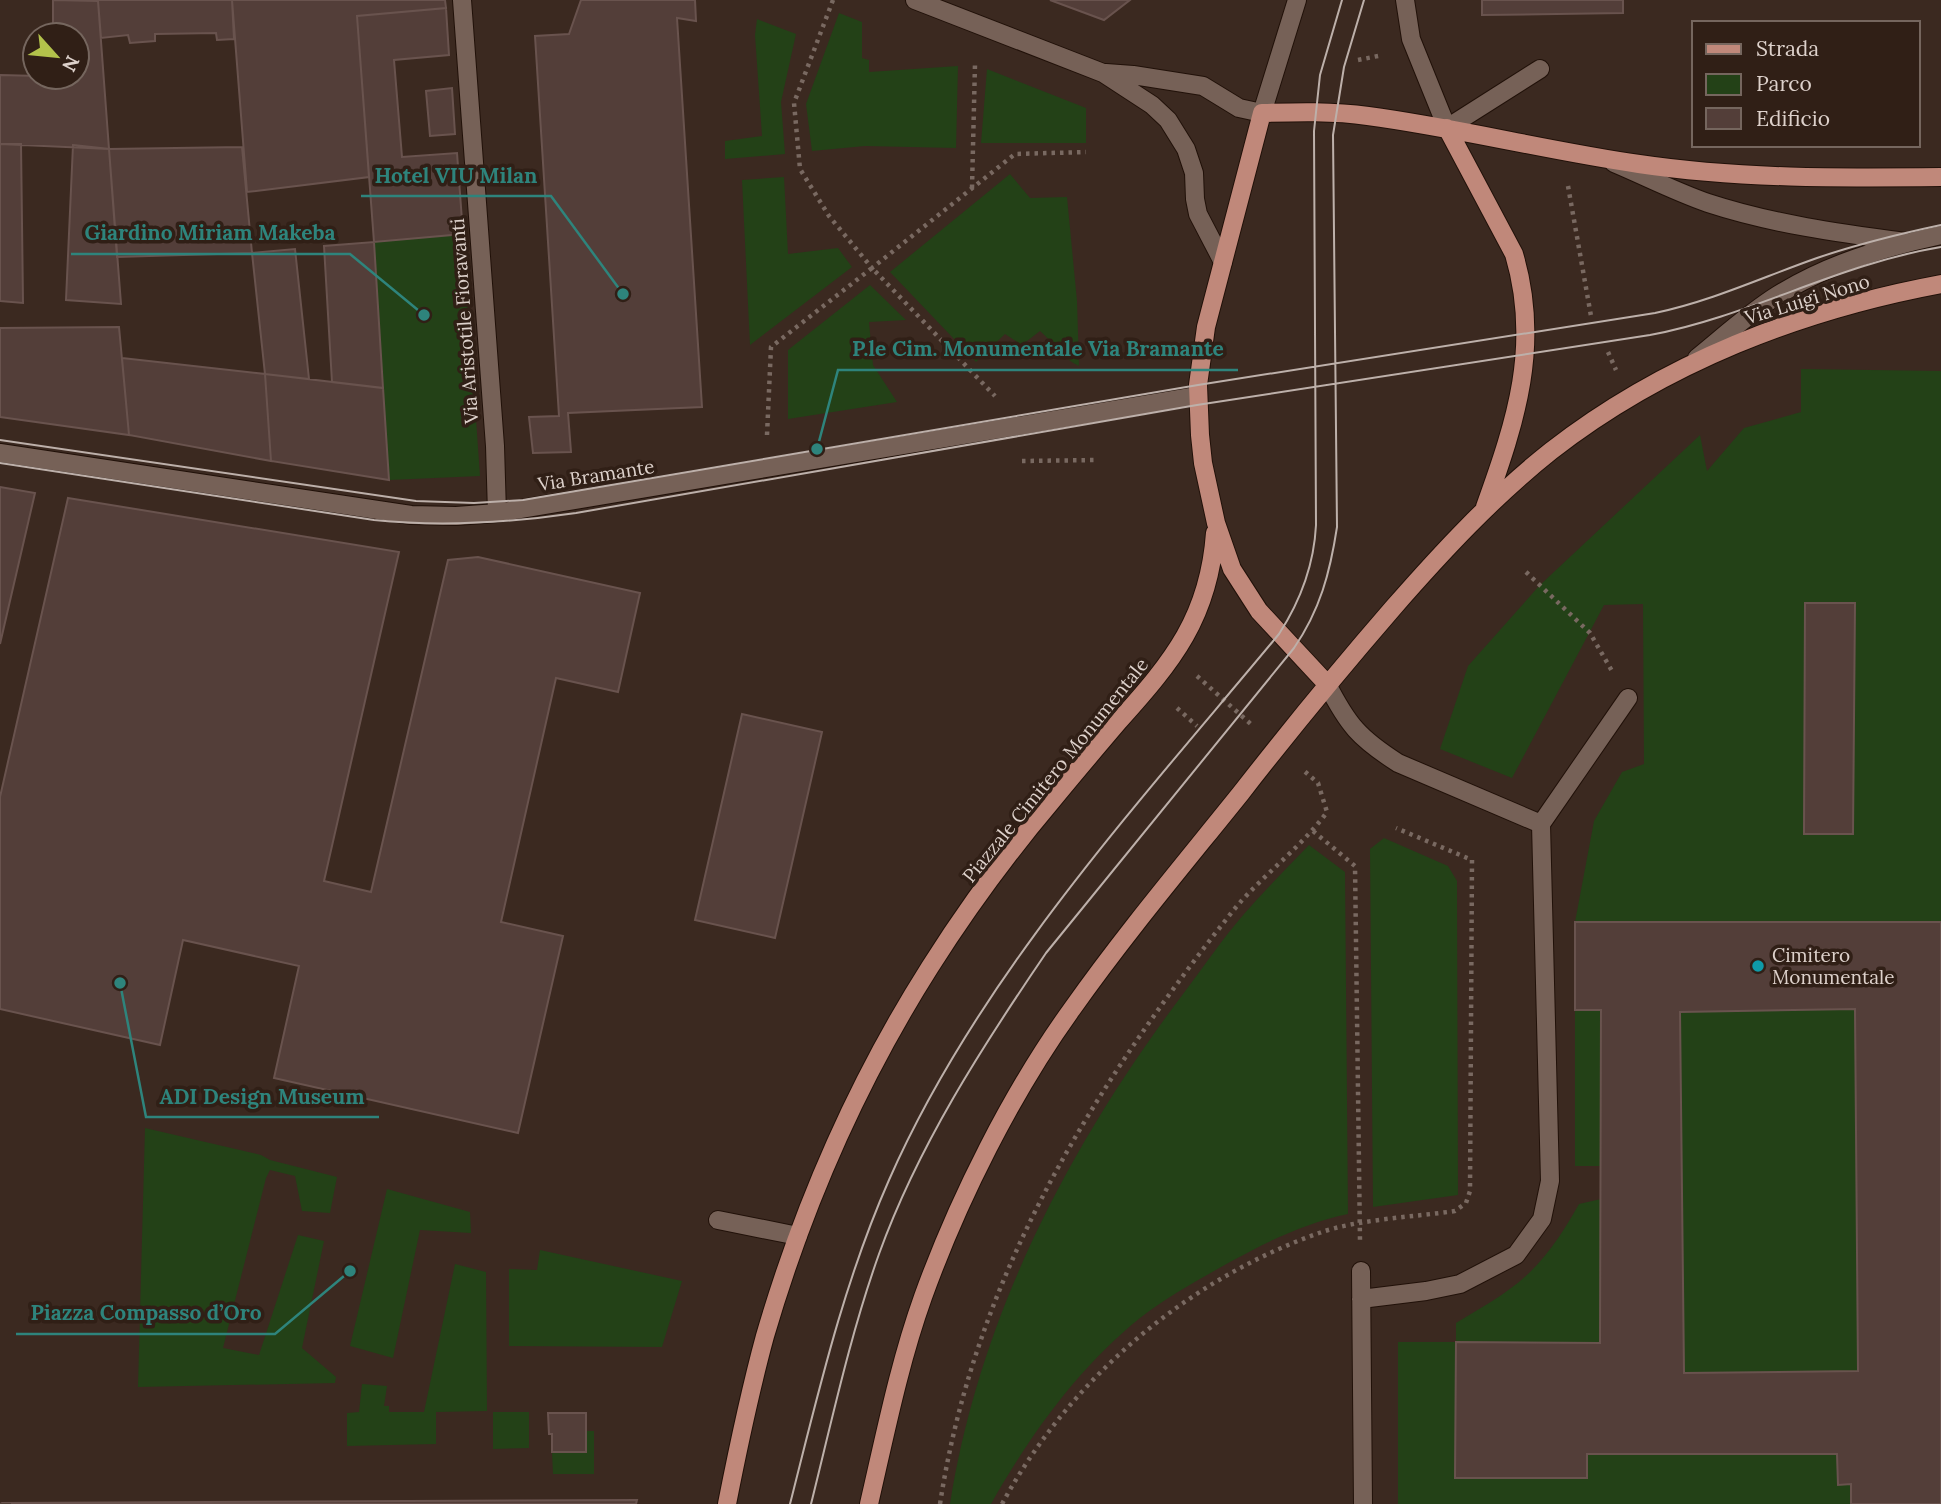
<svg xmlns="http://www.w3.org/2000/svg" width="1941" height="1504" font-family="Lora,serif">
  <rect width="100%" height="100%" fill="#3b2920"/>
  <!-- green -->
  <path fill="#234117" d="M 839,13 L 862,22 L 862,58 L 869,60 L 869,72 L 958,66 L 956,148 L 865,146 L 812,151 L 806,104 Z
    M 757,19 L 796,34 L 781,102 L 785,154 L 725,159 L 725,141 L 762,136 L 755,35 Z
    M 987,69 L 1086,108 L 1086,143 L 981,143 Z
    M 1010,174 L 1030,198 L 1067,197 L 1077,301 L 1079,366 C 1063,359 1054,343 1040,331 L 1022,345 L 1005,334 L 976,362 L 890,272 Z
    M 784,177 L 788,254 L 838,248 L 852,267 L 750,345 L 742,180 Z
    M 463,234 L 480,476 L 389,480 L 374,242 Z
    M 870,285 L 906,320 L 869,322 L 873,365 L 897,402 L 788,419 L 788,350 Z
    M 1801,369 L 1941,371 L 1941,1504 L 1398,1504 L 1398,1342 L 1456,1342 L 1456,1323 C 1481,1308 1507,1294 1528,1274 C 1549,1254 1565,1229 1579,1204 L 1601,1199 L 1600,1166 L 1575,1166 L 1575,922 L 1594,821 L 1622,772 L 1644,764 L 1643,604 L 1604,605 L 1512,778 L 1440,749 L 1468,666 L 1539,586 L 1700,435 L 1707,471 L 1744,428 L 1801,412 Z
    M 1384,838 L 1448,866 L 1457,881 L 1458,1195 L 1373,1207 L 1370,849 Z
    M 1309,845 L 1345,872 L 1348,1214 C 1306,1223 1268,1241 1230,1262 C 1200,1279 1168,1296 1140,1318 C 1078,1368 1030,1435 991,1504 L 950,1504 C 980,1314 1071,1142 1186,990 C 1205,965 1223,938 1244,914 C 1265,890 1287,868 1309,845 Z
    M 145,1128 L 261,1155 L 270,1160 L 337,1177 L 330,1213 L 302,1211 L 295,1176 L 270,1170 L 266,1178 L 223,1348 L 259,1355 L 298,1235 L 324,1241 L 302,1348 L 336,1377 L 335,1383 L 138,1387 Z
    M 387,1189 L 470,1212 L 471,1233 L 420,1230 L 393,1358 L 350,1346 Z
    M 540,1250 L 682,1281 L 662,1347 L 509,1346 L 509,1269 L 537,1270 Z
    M 455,1264 L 486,1272 L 487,1411 L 436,1412 L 436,1444 L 347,1446 L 347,1413 L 359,1412 L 362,1384 L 387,1386 L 384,1406 L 389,1406 L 389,1412 L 424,1412 Z
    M 493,1412 L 529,1412 L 529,1448 L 493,1449 Z
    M 586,1431 L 594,1431 L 594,1474 L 553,1474 L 552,1452 L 586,1452 Z"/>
  <!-- building -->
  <path fill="#533e39" stroke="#69534e" stroke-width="2" fill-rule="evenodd" d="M 53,0 L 98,1 L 109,149 L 0,144 L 0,75 L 77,77 L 77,35 L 53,35 Z
    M 91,0 L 232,0 L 234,39 L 217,40 L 216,33 L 155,34 L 155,41 L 130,43 L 128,35 L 101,38 L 98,1 Z
    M 232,0 L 445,0 L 446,8 L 357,16 L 369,177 L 247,192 Z
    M 581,0 L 695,0 L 696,21 L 677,18 L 702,407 L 568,413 L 571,452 L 533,453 L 529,417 L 559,416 L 535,36 L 569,34 Z
    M 1050,0 L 1130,0 L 1104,20 Z
    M 1482,0 L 1623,0 L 1623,13 L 1482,15 Z
    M 446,8 L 449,55 L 394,60 L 402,157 L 457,153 L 463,234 L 374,242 L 357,16 Z
    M 452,88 L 455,134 L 430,136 L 426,91 Z
    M 0,144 L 21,144 L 23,303 L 0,301 Z
    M 73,145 L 109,149 L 121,304 L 66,300 Z
    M 242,147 L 252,253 L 117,257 L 109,149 Z
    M 374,242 L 383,388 L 332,382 L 324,246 Z
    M 295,249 L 309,379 L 265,374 L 252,253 Z
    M 119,327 L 129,435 L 0,417 L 0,328 Z
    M 122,358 L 265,374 L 271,461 L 129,435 Z
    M 265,374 L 383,388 L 389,480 L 271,461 Z
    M 0,487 L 35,493 L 0,644 Z
    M 68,498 L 399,552 L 324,881 L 371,892 L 448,560 L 478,557 L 640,593 L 618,692 L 556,678 L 501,922 L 563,936 L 518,1133 L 274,1078 L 299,966 L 183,940 L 160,1045 L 0,1009 L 0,797 Z
    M 1805,603 L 1855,603 L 1853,834 L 1804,834 Z
    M 742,714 L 822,732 L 775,938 L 695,920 Z
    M 1575,922 L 1941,922 L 1941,1504 L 1851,1504 L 1851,1484 L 1838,1485 L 1837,1454 L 1587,1454 L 1587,1478 L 1455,1478 L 1456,1342 L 1600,1343 L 1601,1010 L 1575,1010 ZM 1855,1009 L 1858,1371 L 1684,1373 L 1680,1012 Z
    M 548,1413 L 586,1413 L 586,1452 L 552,1452 L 552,1434 L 549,1434 Z
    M 637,1500 L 636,1504 L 0,1504 L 2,1503 Z"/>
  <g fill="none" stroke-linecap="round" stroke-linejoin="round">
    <!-- minor-tunnel -->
    <path stroke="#53423a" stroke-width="18" stroke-dasharray="18 9" stroke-linecap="butt" d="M 2,1504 L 2,1503"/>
    <!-- minor casing -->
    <g stroke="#211109" stroke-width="20">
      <path id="minor" d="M 462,0 L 495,446 L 497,513
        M 915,0 L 1103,73 L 1152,105 L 1168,120 L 1186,149 L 1194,173 L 1195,199 L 1198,214 L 1223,262
        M 1405,0 L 1411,39 L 1447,128 L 1540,69
        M 1106,73 L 1133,75 L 1203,86 L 1239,108 L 1262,113 L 1297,0
        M 1614,163 C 1645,176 1676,192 1708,203 C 1772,224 1839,233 1906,242
        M 1697,358 C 1723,337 1749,313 1778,295 C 1828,264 1884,247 1941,235
        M 0,453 L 411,515 L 456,516 L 497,513 L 1197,396
        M 1327,684 C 1348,725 1359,738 1398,763 L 1541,824
        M 718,1220 L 798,1236
        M 1361,1271 L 1363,1504
        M 1361,1299 L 1426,1291 L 1460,1284 L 1516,1255 L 1542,1219 L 1550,1181 L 1541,824 L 1628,698"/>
    </g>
    <!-- major casing -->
    <g stroke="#211109" stroke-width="20">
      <path id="major" d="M 1447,128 L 1514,254 C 1541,345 1516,421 1485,507
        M 1327,684 L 1259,611 L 1232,569 L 1216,523 L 1203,463 L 1200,435 L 1198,385 L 1206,327 L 1262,113 C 1297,112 1333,111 1368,116 C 1459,128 1548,151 1639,164 C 1740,179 1840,178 1941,177
        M 727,1504 C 738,1448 750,1391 765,1336 C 803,1206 857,1082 930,967 C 966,910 1007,854 1051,802 C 1073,775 1096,748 1119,721 C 1173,661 1209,617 1215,533
        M 869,1504 C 885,1435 899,1364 923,1297 C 958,1200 1012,1092 1072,1009 C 1125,934 1184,864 1241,793 C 1290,730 1341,668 1393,608 C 1442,552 1493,497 1551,451 C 1664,363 1801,310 1941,284"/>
    </g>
    <!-- path -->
    <path stroke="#796961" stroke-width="4.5" stroke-dasharray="3.5 5" stroke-linecap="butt" d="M 833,0 L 794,103 L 800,169 L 829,216 L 872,268 L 1015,154 L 1086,152
      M 1358,60 L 1383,55
      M 1568,186 L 1591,316
      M 972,188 L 975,64
      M 1608,352 L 1616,370
      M 767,435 L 771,347 L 872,268 L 995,396
      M 1022,461 L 1098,460
      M 1526,572 L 1590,633 L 1612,671
      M 1197,676 L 1253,726
      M 1177,708 L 1197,726
      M 1313,831 L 1355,866 L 1360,1241
      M 940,1504 C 975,1276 1092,1089 1232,912 C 1261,876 1300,849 1327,812 L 1318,783 L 1302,769
      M 1002,1504 C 1069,1380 1186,1280 1319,1233 C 1358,1219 1414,1217 1455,1211 L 1466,1203 L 1470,1191 L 1472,860 L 1396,828"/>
    <!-- minor -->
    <use href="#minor" stroke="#766157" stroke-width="18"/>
    <!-- major -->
    <use href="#major" stroke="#c0887a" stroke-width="18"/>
    <!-- tram -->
    <path stroke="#bdb0aa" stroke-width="2" d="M 0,440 L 416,501 L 474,503 L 523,500 L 1198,385 L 1655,313 C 1712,301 1763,277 1817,258 C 1858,244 1899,234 1941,225
      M 0,463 L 374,520 C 442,527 508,523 576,513 L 1197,405 L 1650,335 C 1751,316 1838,264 1941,247
      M 790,1504 C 818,1394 843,1284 889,1180 C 978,977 1139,803 1279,634 C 1301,600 1314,565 1316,525 L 1314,131 L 1320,75 L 1342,0
      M 811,1504 C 832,1420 850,1335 879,1254 C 918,1146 982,1047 1046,953 L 1294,648 C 1320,610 1330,573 1337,527 L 1333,135 L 1344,67 L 1364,0"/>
  </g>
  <!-- markers -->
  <circle fill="#0f9aa8" stroke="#301f16" stroke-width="2.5" cx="1758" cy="966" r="7"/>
  <g text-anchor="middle" stroke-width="7" stroke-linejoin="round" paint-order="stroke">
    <!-- street labels -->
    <g font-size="19" fill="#ddd1cb" stroke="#301f16">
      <text transform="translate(1807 299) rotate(-17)" y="7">Via Luigi Nono</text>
      <text transform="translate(464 321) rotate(-94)" y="7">Via Aristotile Fioravanti</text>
      <text transform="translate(596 475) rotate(-9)" y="7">Via Bramante</text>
      <text transform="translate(1055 770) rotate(-51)" y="7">Piazzale Cimitero Monumentale</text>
    </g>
    <!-- poi labels -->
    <g font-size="19" fill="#ddd1cb" stroke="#301f16" text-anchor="start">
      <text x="1772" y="962">Cimitero<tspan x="1772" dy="22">Monumentale</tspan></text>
    </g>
  </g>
  <!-- callouts -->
  <path fill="none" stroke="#2e847c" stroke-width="2.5" d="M623 294L551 196H361M424 315L350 254H71M817 449L838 370H1238M120 983L146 1117H379M350 1271L275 1334H16"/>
  <g fill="#2e847c" stroke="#301f16" stroke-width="2.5">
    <circle cx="623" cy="294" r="7"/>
    <circle cx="424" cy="315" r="7"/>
    <circle cx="817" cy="449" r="7"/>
    <circle cx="120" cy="983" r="7"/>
    <circle cx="350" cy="1271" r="7"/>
  </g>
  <g font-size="21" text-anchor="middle" font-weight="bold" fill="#2e847c" stroke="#301f16" stroke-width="7" stroke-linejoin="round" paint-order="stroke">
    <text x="456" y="183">Hotel VIU Milan</text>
    <text x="210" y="240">Giardino Miriam Makeba</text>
    <text x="1038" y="356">P.le Cim. Monumentale Via Bramante</text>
    <text x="262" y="1104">ADI Design Museum</text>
    <text x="146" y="1320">Piazza Compasso d’Oro</text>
  </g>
  <!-- legend -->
  <rect x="1692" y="21" width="228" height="126" fill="#301f16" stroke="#75665e" stroke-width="2"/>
  <rect x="1706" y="44" width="35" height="10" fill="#c0887a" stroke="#75665e" stroke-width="2"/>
  <text x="1756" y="56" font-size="21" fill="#ddd1cb">Strada</text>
  <rect x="1706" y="74" width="35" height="21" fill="#234117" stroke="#75665e" stroke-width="2"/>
  <text x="1756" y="91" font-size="21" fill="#ddd1cb">Parco</text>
  <rect x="1706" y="108" width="35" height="21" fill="#533e39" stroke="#75665e" stroke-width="2"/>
  <text x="1756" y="126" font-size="21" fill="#ddd1cb">Edificio</text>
  <!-- north arrow -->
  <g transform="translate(56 56) rotate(117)"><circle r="33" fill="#301f16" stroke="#75665e" stroke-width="2"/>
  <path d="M0-5L12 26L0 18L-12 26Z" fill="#b3c24b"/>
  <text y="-10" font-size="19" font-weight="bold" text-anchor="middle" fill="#ddd1cb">N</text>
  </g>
</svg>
